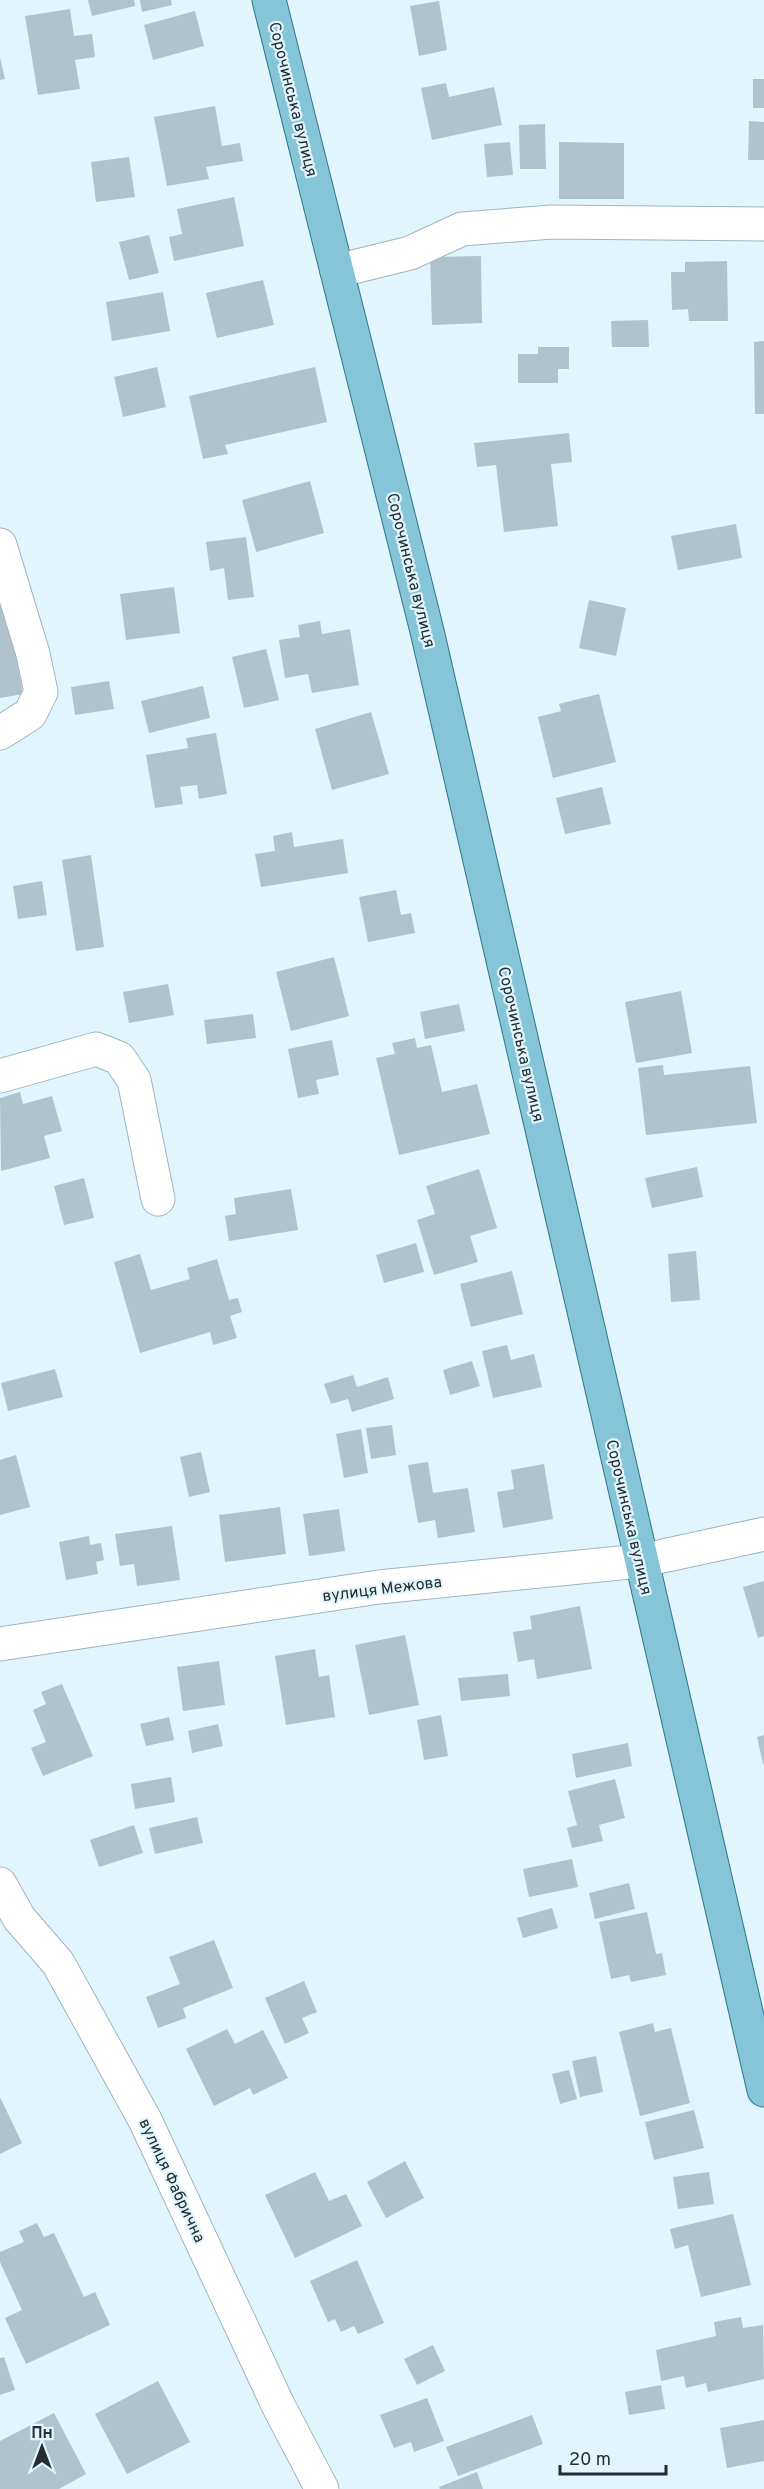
<svg xmlns="http://www.w3.org/2000/svg" width="764" height="2489" font-family="Overpass,sans-serif">
  <rect width="100%" height="100%" fill="#e0f5fd"/>
  <!-- building -->
  <path fill="#aec3cb" d="M 88,0 L 134,0 L 135,6 L 92,16 Z
    M 140,0 L 171,0 L 172,5 L 142,12 Z
    M 439,1 L 447,50 L 419,56 L 410,6 Z
    M 70,9 L 74,36 L 92,34 L 95,57 L 75,60 L 80,89 L 38,95 L 25,16 Z
    M 195,11 L 204,46 L 153,60 L 144,25 Z
    M 0,58 L 5,79 L 0,80 Z
    M 753,79 L 764,79 L 764,108 L 753,108 Z
    M 446,83 L 449,97 L 494,87 L 502,125 L 432,140 L 421,88 Z
    M 215,106 L 222,146 L 240,143 L 243,161 L 206,167 L 209,179 L 167,186 L 154,117 Z
    M 749,121 L 764,122 L 764,160 L 748,160 Z
    M 545,124 L 546,169 L 520,169 L 519,125 Z
    M 510,142 L 513,175 L 487,177 L 484,144 Z
    M 559,142 L 624,143 L 624,199 L 559,199 Z
    M 129,157 L 135,197 L 96,202 L 91,162 Z
    M 234,197 L 244,246 L 174,261 L 169,237 L 182,234 L 177,209 Z
    M 149,235 L 159,273 L 129,280 L 119,242 Z
    M 481,256 L 482,323 L 432,325 L 430,257 Z
    M 727,261 L 728,321 L 689,321 L 688,309 L 672,310 L 671,272 L 685,272 L 685,262 Z
    M 263,280 L 274,325 L 217,338 L 206,293 Z
    M 163,292 L 170,331 L 112,341 L 106,302 Z
    M 648,320 L 649,347 L 612,347 L 611,321 Z
    M 764,341 L 764,414 L 755,414 L 754,342 Z
    M 538,347 L 569,347 L 569,369 L 558,369 L 558,383 L 518,383 L 518,354 L 538,354 Z
    M 157,367 L 166,407 L 123,417 L 114,377 Z
    M 315,367 L 327,422 L 225,445 L 228,454 L 203,459 L 189,396 Z
    M 569,433 L 572,462 L 551,464 L 558,526 L 504,532 L 496,465 L 477,467 L 474,443 Z
    M 310,481 L 324,533 L 256,552 L 242,500 Z
    M 736,524 L 742,558 L 678,570 L 671,536 Z
    M 246,537 L 254,597 L 228,600 L 224,568 L 210,571 L 206,542 Z
    M 3,582 L 23,694 L 0,698 L 0,583 Z
    M 174,587 L 180,633 L 126,640 L 120,594 Z
    M 589,600 L 626,608 L 616,656 L 579,648 Z
    M 320,621 L 322,634 L 350,629 L 359,685 L 312,693 L 308,674 L 285,678 L 279,640 L 300,637 L 298,625 Z
    M 266,649 L 279,700 L 244,708 L 232,657 Z
    M 109,681 L 114,709 L 75,715 L 71,687 Z
    M 203,686 L 210,718 L 149,733 L 141,701 Z
    M 599,694 L 616,762 L 553,778 L 538,717 L 561,711 L 559,704 Z
    M 371,712 L 389,774 L 332,790 L 315,729 Z
    M 216,733 L 227,794 L 199,799 L 197,785 L 180,787 L 183,804 L 155,808 L 146,755 L 188,748 L 186,738 Z
    M 602,787 L 611,824 L 565,834 L 556,798 Z
    M 292,832 L 294,847 L 343,839 L 348,873 L 261,887 L 255,854 L 275,851 L 273,836 Z
    M 91,855 L 104,947 L 76,951 L 62,860 Z
    M 42,881 L 47,915 L 18,919 L 13,886 Z
    M 396,890 L 401,915 L 411,913 L 415,933 L 368,942 L 359,897 Z
    M 334,957 L 349,1016 L 291,1031 L 276,972 Z
    M 168,984 L 174,1015 L 129,1023 L 123,992 Z
    M 681,991 L 692,1053 L 636,1063 L 625,1002 Z
    M 459,1004 L 465,1031 L 425,1039 L 420,1012 Z
    M 253,1014 L 256,1038 L 207,1044 L 204,1020 Z
    M 415,1038 L 417,1048 L 431,1045 L 442,1092 L 477,1084 L 490,1134 L 399,1155 L 376,1058 L 395,1054 L 392,1043 Z
    M 332,1040 L 339,1075 L 316,1080 L 319,1094 L 298,1098 L 288,1049 Z
    M 663,1065 L 664,1075 L 750,1066 L 757,1123 L 646,1135 L 638,1068 Z
    M 20,1092 L 23,1104 L 52,1096 L 62,1131 L 44,1136 L 50,1158 L 1,1171 L 0,1098 Z
    M 697,1167 L 703,1197 L 652,1208 L 645,1178 Z
    M 479,1169 L 497,1228 L 470,1236 L 478,1262 L 434,1275 L 417,1220 L 435,1214 L 426,1186 Z
    M 84,1178 L 94,1218 L 64,1225 L 54,1186 Z
    M 291,1189 L 298,1230 L 229,1241 L 225,1216 L 236,1214 L 234,1198 Z
    M 416,1243 L 424,1272 L 384,1283 L 376,1255 Z
    M 696,1251 L 700,1300 L 671,1302 L 668,1254 Z
    M 140,1254 L 151,1290 L 190,1279 L 187,1268 L 217,1259 L 229,1300 L 238,1298 L 242,1312 L 230,1316 L 237,1338 L 213,1345 L 210,1332 L 140,1353 L 114,1262 Z
    M 512,1271 L 523,1314 L 471,1327 L 460,1284 Z
    M 507,1345 L 511,1360 L 534,1354 L 542,1387 L 493,1398 L 482,1351 Z
    M 472,1361 L 480,1386 L 450,1395 L 443,1370 Z
    M 55,1369 L 63,1397 L 8,1411 L 1,1383 Z
    M 353,1375 L 357,1387 L 388,1377 L 394,1399 L 352,1412 L 348,1399 L 331,1404 L 324,1384 Z
    M 392,1425 L 396,1455 L 371,1459 L 366,1428 Z
    M 361,1429 L 368,1473 L 344,1478 L 336,1434 Z
    M 201,1452 L 210,1492 L 189,1497 L 180,1457 Z
    M 16,1455 L 30,1507 L 0,1515 L 0,1460 Z
    M 428,1462 L 433,1493 L 468,1488 L 475,1532 L 438,1538 L 435,1520 L 418,1523 L 408,1465 Z
    M 544,1464 L 553,1519 L 503,1528 L 497,1492 L 514,1489 L 511,1470 Z
    M 280,1507 L 286,1554 L 225,1562 L 219,1515 Z
    M 339,1509 L 345,1551 L 309,1556 L 303,1514 Z
    M 172,1526 L 180,1580 L 137,1586 L 134,1564 L 120,1566 L 115,1534 Z
    M 89,1536 L 90,1545 L 101,1543 L 104,1560 L 96,1562 L 98,1574 L 66,1580 L 59,1542 Z
    M 764,1581 L 764,1636 L 758,1638 L 743,1587 Z
    M 580,1606 L 592,1669 L 537,1679 L 534,1659 L 518,1662 L 513,1632 L 532,1629 L 530,1616 Z
    M 405,1635 L 419,1705 L 369,1715 L 355,1645 Z
    M 315,1649 L 319,1677 L 329,1675 L 335,1717 L 286,1725 L 275,1656 Z
    M 219,1661 L 225,1705 L 183,1711 L 177,1667 Z
    M 508,1674 L 510,1696 L 461,1701 L 458,1678 Z
    M 62,1684 L 93,1756 L 43,1776 L 31,1748 L 46,1742 L 33,1710 L 46,1704 L 41,1692 Z
    M 441,1715 L 448,1756 L 424,1760 L 417,1720 Z
    M 169,1717 L 174,1740 L 146,1746 L 140,1724 Z
    M 218,1724 L 223,1746 L 192,1753 L 188,1731 Z
    M 764,1735 L 764,1764 L 763,1764 L 757,1737 Z
    M 628,1743 L 632,1766 L 576,1778 L 572,1754 Z
    M 171,1777 L 175,1802 L 135,1809 L 131,1784 Z
    M 615,1779 L 625,1818 L 599,1825 L 603,1841 L 572,1848 L 567,1828 L 577,1825 L 568,1791 Z
    M 197,1817 L 203,1843 L 155,1854 L 149,1828 Z
    M 134,1825 L 143,1853 L 99,1867 L 90,1840 Z
    M 572,1859 L 578,1887 L 529,1897 L 523,1869 Z
    M 629,1883 L 635,1909 L 595,1919 L 589,1893 Z
    M 552,1908 L 558,1928 L 523,1938 L 517,1918 Z
    M 647,1912 L 656,1954 L 662,1953 L 666,1975 L 631,1982 L 629,1975 L 611,1979 L 599,1922 Z
    M 214,1940 L 233,1988 L 183,2008 L 186,2018 L 158,2028 L 146,1997 L 180,1984 L 169,1957 Z
    M 304,1981 L 317,2012 L 302,2018 L 309,2033 L 285,2044 L 265,1998 Z
    M 653,2023 L 655,2032 L 671,2028 L 690,2103 L 640,2116 L 619,2032 Z
    M 227,2029 L 235,2044 L 263,2030 L 288,2078 L 253,2095 L 250,2088 L 214,2106 L 186,2049 Z
    M 596,2056 L 603,2092 L 580,2097 L 572,2061 Z
    M 569,2070 L 577,2099 L 560,2104 L 552,2074 Z
    M 0,2097 L 22,2143 L 0,2154 Z
    M 694,2110 L 704,2148 L 654,2160 L 645,2122 Z
    M 405,2161 L 424,2198 L 386,2218 L 367,2182 Z
    M 315,2172 L 329,2201 L 346,2194 L 362,2226 L 295,2258 L 265,2195 Z
    M 709,2172 L 714,2204 L 678,2209 L 673,2177 Z
    M 733,2214 L 751,2285 L 701,2297 L 688,2245 L 675,2249 L 670,2229 Z
    M 37,2223 L 44,2237 L 54,2233 L 84,2297 L 95,2292 L 110,2325 L 26,2364 L 5,2318 L 22,2310 L 0,2262 L 0,2252 L 24,2242 L 19,2231 Z
    M 357,2260 L 384,2323 L 358,2334 L 354,2326 L 341,2332 L 335,2319 L 328,2322 L 310,2281 Z
    M 741,2317 L 743,2328 L 763,2325 L 764,2379 L 708,2392 L 706,2383 L 686,2388 L 684,2376 L 661,2381 L 656,2350 L 716,2336 L 714,2322 Z
    M 433,2345 L 445,2371 L 417,2385 L 404,2359 Z
    M 4,2357 L 15,2390 L 0,2395 L 0,2358 Z
    M 158,2381 L 190,2442 L 127,2474 L 95,2414 Z
    M 661,2385 L 665,2409 L 629,2415 L 625,2392 Z
    M 427,2398 L 444,2441 L 414,2452 L 411,2442 L 394,2448 L 380,2415 Z
    M 54,2413 L 86,2474 L 59,2489 L 0,2489 L 0,2441 Z
    M 532,2415 L 543,2444 L 458,2476 L 446,2447 Z
    M 764,2420 L 764,2461 L 727,2468 L 720,2428 Z
    M 477,2472 L 483,2489 L 440,2489 L 439,2487 Z"/>
  <g fill="none" stroke-linecap="round" stroke-linejoin="round">
    <!-- minor casing -->
    <g stroke="#a0b4bc" stroke-width="35">
      <path id="minor" d="M 337,271 L 410,253 L 462,229 L 552,222 L 764,224
        M 0,545 L 33,654 L 41,692 L 30,714 L 0,733
        M 0,1076 L 96,1049 L 119,1058 L 134,1080 L 158,1199
        M 0,1644 L 379,1587 L 640,1561 L 764,1534
        M 0,1884 L 19,1918 L 58,1963 L 145,2120 L 278,2405 L 322,2489"/>
    </g>
    <!-- major casing -->
    <g stroke="#2f768c" stroke-width="35">
      <path id="major" d="M 269,0 L 427,631 L 764,2090"/>
    </g>
    <!-- minor -->
    <use href="#minor" stroke="#fff" stroke-width="33"/>
    <!-- major -->
    <use href="#major" stroke="#86c4d8" stroke-width="33"/>
  </g>
  <g text-anchor="middle" stroke-width="4.5" stroke-linejoin="round" paint-order="stroke">
    <!-- street labels -->
    <g font-size="16" fill="#252d30" stroke="#e0f5fd">
      <text transform="translate(294 99) rotate(76)" y="6">Сорочинська вулиця</text>
      <text transform="translate(412 570) rotate(76)" y="6">Сорочинська вулиця</text>
      <text transform="translate(522 1044) rotate(77)" y="6">Сорочинська вулиця</text>
      <text transform="translate(630 1517) rotate(77)" y="6">Сорочинська вулиця</text>
      <text transform="translate(382 1588) rotate(-7)" y="6">вулиця Межова</text>
      <text transform="translate(173 2180) rotate(65)" y="6">вулиця Фабрична</text>
    </g>
  </g>
  <!-- north arrow -->
  <g transform="translate(42 2447)" stroke="#e0f5fd" stroke-width="4.5" paint-order="stroke">
  <path d="M0-4.5L10 22L0 15L-10 22Z" fill="#252d30"/>
  <text y="-9" font-size="16" font-weight="bold" text-anchor="middle" fill="#252d30">Пн</text>
  </g>
  <!-- scale -->
  <path d="M560 2465v9h106v-9" fill="none" stroke="#252d30" stroke-width="3"/>
  <text x="569" y="2465" font-size="18" fill="#252d30" stroke="#e0f5fd" stroke-width="4.5" paint-order="stroke">20 m</text>
</svg>
